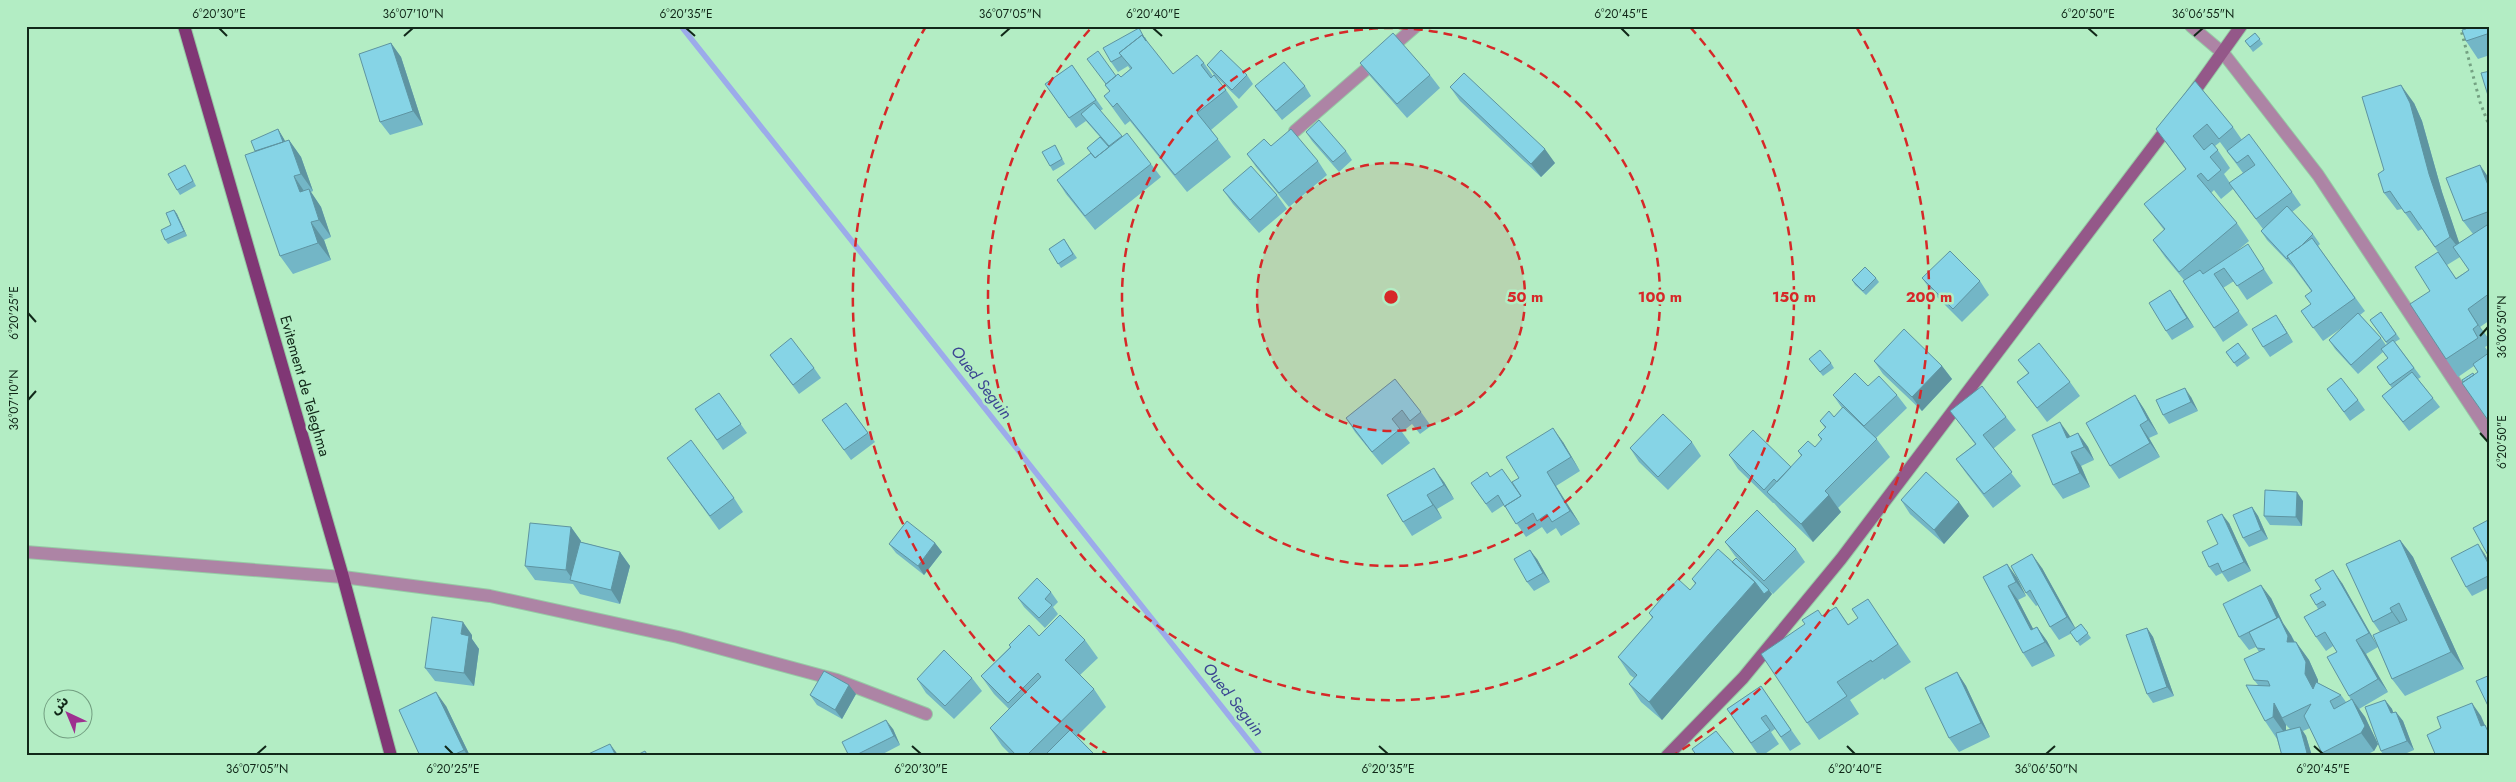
<svg xmlns="http://www.w3.org/2000/svg" width="2516" height="782" font-family="Jost,'Noto Sans Arabic',sans-serif">
  <rect width="100%" height="100%" fill="#b3edc4"/>
  <g fill="none" stroke-linecap="round" stroke-linejoin="round">
    <!-- stream -->
    <path stroke="#9cabea" stroke-width="5.5" d="M 681,26 L 1261,756"/>
    <!-- minor casing -->
    <g stroke="#96caa5" stroke-width="14">
      <path id="minor" d="M 2191,26 L 2224,54 L 2318,175 L 2490,435
        M 1295,131 L 1416,26"/>
    </g>
    <!-- tertiary casing -->
    <g stroke="#96caa5" stroke-width="14">
      <path id="tertiary" d="M 26,552 L 343,577 L 490,596 L 678,637 L 837,680 L 926,714"/>
    </g>
    <!-- secondary casing -->
    <g stroke="#96caa5" stroke-width="14">
      <path id="secondary" d="M 2189,99 L 2241,26
        M 1667,756 L 1743,678 L 1841,559 L 2171,123"/>
    </g>
    <!-- primary casing -->
    <g stroke="#96caa5" stroke-width="14">
      <path id="primary" d="M 184,26 L 343,577 L 391,756"/>
    </g>
    <!-- path -->
    <path stroke="#74a182" stroke-width="3" stroke-dasharray="2.5 4" stroke-linecap="butt" d="M 2460,26 L 2480,102 L 2490,128"/>
    <!-- minor -->
    <use href="#minor" stroke="#ad84a5" stroke-width="12"/>
    <!-- tertiary -->
    <use href="#tertiary" stroke="#ad84a5" stroke-width="12"/>
    <!-- secondary -->
    <use href="#secondary" stroke="#945889" stroke-width="12"/>
    <!-- primary -->
    <use href="#primary" stroke="#803775" stroke-width="12"/>
  </g>
  <!-- wall -->
  <path fill="#73b6c6" fill-rule="evenodd" d="M 2490,26 L 2490,55 L 2478,59 L 2466,41 L 2466,29 Z
    M 2255,33 L 2263,44 L 2253,52 L 2245,41 Z
    M 1145,37 L 1150,46 L 1173,74 L 1204,63 L 1213,76 L 1214,75 L 1207,65 L 1247,75 L 1253,84 L 1239,99 L 1215,76 L 1226,90 L 1238,107 L 1211,130 L 1231,157 L 1187,192 L 1130,121 L 1125,125 L 1104,96 L 1110,92 L 1105,85 L 1116,76 L 1121,77 L 1130,69 L 1128,66 L 1118,72 L 1111,62 Z
    M 391,43 L 401,57 L 423,125 L 390,135 L 380,122 Z
    M 1360,63 L 1430,75 L 1440,88 L 1407,118 L 1370,76 Z
    M 1072,65 L 1103,109 L 1100,111 L 1122,136 L 1151,164 L 1161,177 L 1095,230 L 1066,194 L 1057,180 L 1091,153 L 1087,148 L 1100,137 L 1086,121 L 1076,128 L 1045,84 Z
    M 2195,81 L 2233,127 L 2242,140 L 2292,192 L 2301,205 L 2292,212 L 2313,234 L 2320,244 L 2318,246 L 2365,311 L 2360,315 L 2381,338 L 2386,345 L 2387,344 L 2370,320 L 2381,312 L 2400,339 L 2395,342 L 2421,377 L 2418,379 L 2440,407 L 2409,431 L 2382,396 L 2392,388 L 2377,367 L 2388,359 L 2383,352 L 2358,374 L 2335,349 L 2329,340 L 2343,327 L 2323,341 L 2301,311 L 2311,304 L 2311,291 L 2294,268 L 2267,240 L 2261,231 L 2263,229 L 2233,189 L 2221,199 L 2214,190 L 2211,193 L 2237,223 L 2249,241 L 2237,251 L 2257,258 L 2273,283 L 2247,300 L 2234,281 L 2223,288 L 2248,325 L 2223,342 L 2214,328 L 2184,280 L 2165,257 L 2153,240 L 2164,230 L 2144,204 L 2186,170 L 2156,129 ZM 2220,142 L 2243,173 L 2230,183 L 2224,174 L 2230,168 L 2215,146 Z
    M 1255,86 L 1305,86 L 1311,96 L 1282,120 L 1262,95 Z
    M 1450,87 L 1555,163 L 1541,177 L 1460,101 Z
    M 2414,103 L 2422,121 L 2442,192 L 2459,243 L 2473,234 L 2463,221 L 2480,165 L 2490,180 L 2490,320 L 2480,327 L 2490,341 L 2490,344 L 2485,347 L 2489,353 L 2490,423 L 2474,375 L 2478,372 L 2474,366 L 2458,377 L 2446,359 L 2430,291 L 2438,252 L 2422,229 L 2418,231 L 2402,209 L 2397,210 L 2384,193 L 2384,170 ZM 2460,257 L 2469,270 L 2456,278 L 2447,265 Z
    M 278,129 L 285,141 L 289,140 L 301,157 L 313,191 L 311,192 L 321,207 L 331,237 L 324,240 L 331,260 L 293,274 L 280,256 L 255,151 Z
    M 1306,132 L 1346,151 L 1352,160 L 1339,172 L 1312,141 Z
    M 1055,145 L 1065,164 L 1053,171 L 1050,166 Z
    M 1271,146 L 1318,161 L 1327,175 L 1289,207 L 1256,167 L 1247,154 Z
    M 188,170 L 196,186 L 180,195 L 177,190 Z
    M 1223,190 L 1277,195 L 1287,209 L 1259,233 L 1233,204 Z
    M 174,210 L 177,214 L 187,236 L 168,244 L 165,240 L 171,225 Z
    M 1064,239 L 1077,258 L 1061,268 L 1049,249 Z
    M 1876,278 L 1879,282 L 1866,295 L 1855,285 L 1852,280 Z
    M 1922,278 L 1980,281 L 1989,295 L 1962,322 L 1932,292 Z
    M 2170,290 L 2194,327 L 2172,340 L 2166,331 Z
    M 2282,324 L 2293,342 L 2270,357 L 2263,347 Z
    M 2238,343 L 2250,358 L 2237,367 L 2226,352 Z
    M 770,355 L 814,368 L 821,378 L 799,394 Z
    M 1809,359 L 1831,363 L 1834,368 L 1823,376 Z
    M 2018,360 L 2070,382 L 2080,396 L 2047,422 L 2017,382 L 2028,373 Z
    M 1874,361 L 1942,366 L 1952,379 L 1922,411 L 1883,374 Z
    M 1395,379 L 1421,412 L 1431,426 L 1420,434 L 1412,424 L 1402,432 L 1410,443 L 1382,465 L 1355,432 L 1346,418 Z
    M 1868,386 L 1897,395 L 1907,408 L 1876,438 L 1890,457 L 1838,508 L 1841,512 L 1813,542 L 1780,510 L 1774,503 L 1773,503 L 1738,469 L 1729,455 L 1791,467 L 1801,456 L 1798,451 L 1815,447 L 1821,440 L 1818,435 L 1825,428 L 1820,421 L 1834,417 L 1842,408 L 1833,395 Z
    M 2327,389 L 2358,400 L 2365,410 L 2350,421 Z
    M 719,393 L 747,433 L 723,450 L 695,409 Z
    M 2135,395 L 2144,409 L 2158,434 L 2149,438 L 2160,457 L 2119,479 L 2110,466 Z
    M 2191,397 L 2198,411 L 2169,424 L 2163,415 Z
    M 846,403 L 875,442 L 851,460 L 822,420 Z
    M 1950,411 L 2006,417 L 2016,430 L 1993,449 L 2021,486 L 1993,508 L 1966,473 L 1956,459 L 1975,444 Z
    M 2078,433 L 2088,447 L 2094,460 L 2081,466 L 2090,487 L 2063,499 L 2053,485 L 2070,437 Z
    M 1563,442 L 1580,471 L 1556,486 L 1580,524 L 1561,536 L 1556,528 L 1547,534 L 1542,527 L 1526,537 L 1504,505 L 1492,513 L 1471,483 L 1521,496 L 1519,478 Z
    M 1692,442 L 1701,456 L 1668,490 L 1639,462 L 1630,448 Z
    M 667,458 L 734,498 L 743,512 L 719,530 Z
    M 1444,482 L 1454,499 L 1437,509 L 1442,518 L 1412,536 L 1403,522 L 1387,495 Z
    M 1901,500 L 1969,516 L 1944,544 L 1910,514 Z
    M 2303,501 L 2302,526 L 2270,525 L 2264,516 Z
    M 2252,507 L 2258,516 L 2268,539 L 2249,547 L 2243,538 Z
    M 2229,523 L 2251,571 L 2228,582 L 2222,573 L 2216,576 L 2209,567 L 2218,544 Z
    M 571,527 L 581,541 L 581,542 L 620,552 L 630,566 L 620,604 L 580,594 L 573,584 L 535,580 L 525,566 Z
    M 2400,540 L 2413,557 L 2464,669 L 2405,696 L 2392,679 L 2378,647 L 2366,654 L 2388,692 L 2359,709 L 2365,717 L 2378,744 L 2374,751 L 2364,756 L 2324,756 L 2310,728 L 2303,731 L 2306,736 L 2312,756 L 2282,756 L 2277,739 L 2265,721 L 2258,685 L 2254,680 L 2259,652 L 2256,647 L 2249,650 L 2239,637 L 2271,598 L 2283,623 L 2291,635 L 2295,642 L 2296,642 L 2309,660 L 2318,680 L 2318,683 L 2341,695 L 2346,702 L 2351,700 L 2349,696 L 2337,652 L 2333,646 L 2326,651 L 2316,637 L 2318,609 L 2316,605 L 2342,583 L 2376,643 L 2380,632 L 2373,622 ZM 2286,725 L 2290,729 L 2286,730 Z
    M 1725,542 L 1796,549 L 1805,562 L 1773,594 L 1769,590 L 1772,594 L 1768,599 L 1767,598 L 1768,599 L 1662,720 L 1641,702 L 1629,684 L 1634,678 L 1630,675 L 1618,657 L 1652,618 L 1649,613 L 1690,590 L 1695,584 L 1692,579 L 1732,562 L 1754,575 L 1735,556 Z
    M 935,543 L 942,552 L 924,575 L 896,553 L 889,544 Z
    M 2484,553 L 2490,563 L 2490,587 L 2472,596 L 2466,587 Z
    M 1537,559 L 1550,582 L 1534,591 L 1527,582 Z
    M 2007,564 L 2017,578 L 2026,596 L 2018,600 L 2033,629 L 2037,627 L 2047,641 L 2055,656 L 2032,667 L 2023,653 L 1983,577 Z
    M 2042,568 L 2075,628 L 2081,624 L 2091,638 L 2080,646 L 2072,633 L 2059,640 L 2050,627 L 2038,605 L 2036,606 L 2026,593 Z
    M 1051,592 L 1058,602 L 1053,607 L 1058,614 L 1045,628 L 1024,607 L 1018,598 Z
    M 1836,607 L 1848,624 L 1880,617 L 1911,662 L 1884,680 L 1883,678 L 1850,700 L 1859,714 L 1819,740 L 1807,723 L 1822,616 Z
    M 2147,628 L 2153,637 L 2174,696 L 2153,703 L 2147,694 Z
    M 472,635 L 472,639 L 479,649 L 474,686 L 435,681 L 425,668 Z
    M 1039,636 L 1085,640 L 1098,658 L 1080,675 L 1094,689 L 1106,707 L 1077,736 L 1096,756 L 1012,756 L 1002,746 L 990,728 L 1009,709 L 994,694 L 981,676 L 1010,647 L 1009,645 Z
    M 1957,672 L 1966,686 L 1990,737 L 1959,752 L 1949,738 Z
    M 972,678 L 982,691 L 954,719 L 926,693 L 917,679 Z
    M 1761,686 L 1801,744 L 1790,751 L 1775,729 L 1771,732 L 1779,744 L 1762,756 L 1759,756 L 1727,709 Z
    M 856,694 L 842,719 L 817,705 L 810,695 Z
    M 2385,700 L 2392,709 L 2393,713 L 2396,712 L 2403,721 L 2414,750 L 2400,756 L 2384,756 L 2381,751 Z
    M 446,706 L 470,756 L 420,756 Z
    M 893,729 L 900,745 L 879,756 L 849,756 Z"/>
  <!-- shaded-wall -->
  <path fill="#5e94a1" d="M 391,43 L 401,57 L 423,125 L 413,111 Z
    M 2401,85 L 2414,103 L 2422,121 L 2442,192 L 2463,254 L 2450,237 L 2429,174 Z
    M 278,129 L 284,139 L 292,156 L 285,147 Z
    M 289,140 L 301,157 L 313,191 L 301,174 Z
    M 1545,149 L 1555,163 L 1541,177 L 1531,164 Z
    M 2480,165 L 2490,180 L 2490,190 Z
    M 294,176 L 306,194 L 300,192 Z
    M 309,189 L 321,207 L 331,237 L 319,220 Z
    M 174,210 L 177,214 L 187,236 L 184,231 Z
    M 311,222 L 324,240 L 331,260 L 318,243 Z
    M 2170,290 L 2177,300 L 2194,327 L 2187,318 Z
    M 2468,309 L 2480,327 L 2490,341 L 2478,325 Z
    M 2276,315 L 2282,324 L 2293,342 L 2287,333 Z
    M 1942,366 L 1952,379 L 1922,411 L 1912,397 Z
    M 2185,388 L 2191,397 L 2198,411 L 2191,402 Z
    M 2135,395 L 2144,409 L 2158,434 L 2148,420 Z
    M 2060,422 L 2070,436 L 2077,452 L 2067,438 Z
    M 2140,425 L 2149,438 L 2160,457 L 2150,443 Z
    M 1553,428 L 1563,442 L 1580,471 L 1571,457 Z
    M 2078,433 L 2088,447 L 2094,460 L 2084,447 Z
    M 2071,452 L 2081,466 L 2090,487 L 2080,473 Z
    M 1434,468 L 1444,482 L 1454,499 L 1444,485 Z
    M 1547,472 L 1556,486 L 1580,524 L 1570,511 Z
    M 2297,492 L 2303,501 L 2302,526 L 2296,517 Z
    M 1427,495 L 1437,509 L 1442,518 L 1433,505 Z
    M 1829,495 L 1841,512 L 1813,542 L 1801,524 Z
    M 1959,502 L 1969,516 L 1944,544 L 1934,530 Z
    M 2252,507 L 2258,516 L 2268,539 L 2261,530 Z
    M 2222,514 L 2229,523 L 2251,571 L 2244,562 Z
    M 571,527 L 581,541 L 576,581 L 574,581 L 566,570 Z
    M 2400,540 L 2413,557 L 2464,669 L 2451,652 Z
    M 935,543 L 942,552 L 924,575 L 918,566 Z
    M 2478,544 L 2484,553 L 2490,563 L 2490,567 Z
    M 1530,550 L 1537,559 L 1550,582 L 1543,573 Z
    M 620,552 L 630,566 L 620,604 L 611,590 Z
    M 2032,554 L 2042,568 L 2077,631 L 2067,617 Z
    M 2007,564 L 2017,578 L 2026,596 L 2016,582 Z
    M 2333,570 L 2342,583 L 2378,647 L 2369,633 Z
    M 1755,582 L 1768,599 L 1662,720 L 1649,702 Z
    M 2261,585 L 2271,598 L 2283,623 L 2291,635 L 2300,654 L 2287,642 L 2277,618 Z
    M 2008,586 L 2018,600 L 2041,644 L 2031,630 Z
    M 1769,590 L 1772,594 L 1768,599 L 1764,594 Z
    M 2390,608 L 2402,625 L 2404,630 L 2392,612 Z
    M 463,622 L 472,635 L 472,639 L 479,649 L 474,686 L 464,673 L 461,634 Z
    M 2037,627 L 2047,641 L 2055,656 L 2045,642 Z
    M 2147,628 L 2153,637 L 2174,696 L 2167,687 Z
    M 2356,640 L 2366,654 L 2388,692 L 2378,679 Z
    M 2296,642 L 2309,660 L 2318,680 L 2318,692 L 2313,689 L 2305,674 Z
    M 1957,672 L 1966,686 L 1990,737 L 1981,723 Z
    M 849,685 L 856,694 L 842,719 L 835,710 Z
    M 436,692 L 446,706 L 470,756 L 468,756 L 464,750 Z
    M 2352,699 L 2365,717 L 2378,744 L 2374,751 L 2361,733 Z
    M 2385,700 L 2392,709 L 2397,723 L 2391,713 Z
    M 2274,703 L 2282,718 L 2286,725 L 2286,735 L 2273,717 Z
    M 2472,703 L 2481,716 L 2490,737 L 2481,726 Z
    M 2396,712 L 2403,721 L 2414,750 L 2407,741 Z
    M 886,720 L 893,729 L 900,745 L 894,736 Z
    M 2300,727 L 2306,736 L 2312,756 L 2309,756 L 2307,753 Z
    M 610,744 L 619,756 L 616,756 Z"/>
  <!-- building -->
  <path fill="#86d4e6" stroke="#5e94a1" d="M 2465,26 L 2490,26 L 2490,33 L 2466,41 L 2462,30 L 2466,29 Z
    M 1139,28 L 1146,41 L 1142,35 L 1119,53 L 1122,56 L 1111,62 L 1103,48 Z
    M 1393,33 L 1430,75 L 1397,104 L 1360,63 Z
    M 2255,33 L 2260,39 L 2250,47 L 2245,41 Z
    M 1142,35 L 1173,74 L 1197,55 L 1204,63 L 1201,65 L 1211,78 L 1214,75 L 1226,90 L 1197,113 L 1218,139 L 1175,175 L 1117,103 L 1113,107 L 1104,96 L 1110,91 L 1105,85 L 1118,74 L 1121,77 L 1132,68 L 1119,53 Z
    M 391,43 L 413,111 L 380,122 L 359,54 Z
    M 1221,50 L 1247,75 L 1232,90 L 1207,65 Z
    M 1098,51 L 1116,76 L 1106,84 L 1087,59 Z
    M 1284,62 L 1305,86 L 1276,111 L 1255,86 Z
    M 1072,65 L 1096,100 L 1069,118 L 1045,84 Z
    M 2490,71 L 2490,102 L 2481,73 Z
    M 1464,73 L 1545,149 L 1531,164 L 1450,87 Z
    M 2195,81 L 2233,127 L 2219,139 L 2207,124 L 2193,136 L 2204,150 L 2212,143 L 2218,150 L 2210,157 L 2221,170 L 2208,181 L 2201,173 L 2197,176 L 2237,223 L 2179,272 L 2153,240 L 2165,229 L 2144,204 L 2186,169 L 2156,129 Z
    M 2401,85 L 2410,103 L 2429,174 L 2450,237 L 2435,247 L 2410,211 L 2405,213 L 2390,191 L 2384,193 L 2378,174 L 2384,170 L 2362,97 Z
    M 1094,103 L 1122,136 L 1109,146 L 1081,114 Z
    M 1319,120 L 1346,151 L 1333,162 L 1306,132 Z
    M 278,129 L 283,142 L 255,151 L 251,141 Z
    M 1291,129 L 1318,161 L 1279,193 L 1247,154 L 1264,139 L 1271,146 Z
    M 1127,133 L 1151,164 L 1085,216 L 1057,180 L 1091,153 L 1095,158 Z
    M 2249,134 L 2292,192 L 2256,219 L 2229,183 L 2255,165 L 2248,155 L 2237,163 L 2227,151 Z
    M 1100,137 L 1109,147 L 1095,158 L 1087,148 Z
    M 289,140 L 301,174 L 294,176 L 300,192 L 309,189 L 319,220 L 311,222 L 318,243 L 280,256 L 245,155 Z
    M 1055,145 L 1062,159 L 1050,166 L 1042,152 Z
    M 185,165 L 193,181 L 177,190 L 168,174 Z
    M 2480,165 L 2490,190 L 2490,211 L 2463,221 L 2446,178 Z
    M 1251,166 L 1277,195 L 1250,220 L 1223,190 Z
    M 2287,206 L 2313,234 L 2301,246 L 2287,256 L 2288,258 L 2287,259 L 2261,231 Z
    M 174,210 L 184,231 L 165,240 L 161,230 L 171,225 L 166,213 Z
    M 2487,225 L 2490,229 L 2490,293 L 2468,309 L 2478,325 L 2473,329 L 2478,338 L 2446,359 L 2410,304 L 2430,291 L 2415,267 L 2438,252 L 2456,279 L 2469,270 L 2453,247 Z
    M 2312,238 L 2355,298 L 2313,328 L 2301,311 L 2311,304 L 2305,296 L 2312,291 L 2287,256 Z
    M 1064,239 L 1073,254 L 1058,264 L 1049,249 Z
    M 2248,244 L 2264,269 L 2237,286 L 2224,268 L 2214,274 L 2239,311 L 2214,328 L 2183,281 L 2200,270 L 2203,274 Z
    M 1950,251 L 1980,281 L 1953,309 L 1922,278 Z
    M 1865,267 L 1876,278 L 1863,291 L 1852,280 Z
    M 2170,290 L 2187,318 L 2166,331 L 2149,303 Z
    M 2381,312 L 2396,334 L 2386,342 L 2370,320 Z
    M 2358,313 L 2381,338 L 2351,365 L 2329,340 Z
    M 2276,315 L 2287,333 L 2263,347 L 2252,329 Z
    M 1904,329 L 1942,366 L 1912,397 L 1874,361 Z
    M 791,338 L 814,368 L 793,385 L 770,355 Z
    M 2393,340 L 2414,368 L 2390,385 L 2377,367 L 2388,358 L 2381,349 Z
    M 2039,343 L 2070,382 L 2037,408 L 2017,382 L 2029,373 L 2018,360 Z
    M 2238,343 L 2246,354 L 2234,363 L 2226,352 Z
    M 1820,350 L 1831,363 L 1820,372 L 1809,359 Z
    M 2490,352 L 2490,423 L 2462,383 L 2478,372 L 2473,364 Z
    M 2412,372 L 2433,398 L 2403,422 L 2382,396 Z
    M 1855,373 L 1868,386 L 1879,376 L 1897,395 L 1864,426 L 1833,395 Z
    M 2473,373 L 2474,375 L 2463,382 L 2462,380 Z
    M 2341,378 L 2358,400 L 2344,412 L 2327,389 Z
    M 1395,379 L 1421,412 L 1410,421 L 1402,410 L 1392,419 L 1400,429 L 1372,452 L 1346,418 Z
    M 1982,386 L 2006,417 L 1983,435 L 2012,472 L 1984,494 L 1956,459 L 1976,444 L 1950,411 Z
    M 2185,388 L 2191,402 L 2163,415 L 2156,400 Z
    M 719,393 L 741,424 L 717,440 L 695,409 Z
    M 2135,395 L 2148,420 L 2140,425 L 2150,443 L 2110,466 L 2086,423 Z
    M 846,403 L 868,433 L 844,450 L 822,420 Z
    M 1843,407 L 1877,439 L 1825,491 L 1829,495 L 1801,524 L 1767,492 L 1802,455 L 1798,451 L 1808,441 L 1815,447 L 1822,439 L 1818,435 L 1826,427 L 1820,421 L 1829,411 L 1834,417 Z
    M 1663,414 L 1692,442 L 1658,477 L 1630,448 Z
    M 2060,422 L 2067,438 L 2078,433 L 2084,447 L 2071,452 L 2080,473 L 2053,485 L 2032,435 Z
    M 1553,428 L 1571,457 L 1547,472 L 1570,511 L 1552,522 L 1547,514 L 1537,521 L 1533,513 L 1516,524 L 1505,506 L 1521,496 L 1512,482 L 1519,478 L 1506,457 Z
    M 1753,430 L 1791,467 L 1777,482 L 1774,479 L 1764,490 L 1729,455 Z
    M 691,440 L 734,498 L 710,516 L 667,458 Z
    M 1434,468 L 1444,485 L 1427,495 L 1433,505 L 1403,522 L 1387,495 Z
    M 1502,469 L 1521,496 L 1505,506 L 1505,507 L 1498,495 L 1486,504 L 1471,483 L 1487,472 L 1490,477 Z
    M 1926,472 L 1959,502 L 1934,530 L 1901,500 Z
    M 2265,490 L 2297,492 L 2296,517 L 2264,516 Z
    M 2252,507 L 2261,530 L 2243,538 L 2233,515 Z
    M 1757,510 L 1796,549 L 1764,581 L 1725,542 Z
    M 2222,514 L 2244,562 L 2222,572 L 2218,563 L 2209,567 L 2202,552 L 2218,544 L 2207,521 Z
    M 2490,519 L 2490,559 L 2473,528 Z
    M 907,521 L 935,543 L 918,566 L 889,544 Z
    M 530,523 L 571,527 L 566,570 L 525,566 Z
    M 2400,540 L 2451,652 L 2392,679 L 2373,635 L 2407,620 L 2399,603 L 2390,608 L 2392,612 L 2373,622 L 2346,564 Z
    M 580,542 L 620,552 L 611,590 L 570,580 Z
    M 2478,544 L 2490,567 L 2490,575 L 2466,587 L 2451,558 Z
    M 1718,549 L 1755,582 L 1649,702 L 1629,684 L 1637,675 L 1618,657 L 1653,617 L 1649,613 L 1678,579 L 1690,590 L 1696,583 L 1692,579 Z
    M 1530,550 L 1543,573 L 1527,582 L 1514,559 Z
    M 2032,554 L 2067,617 L 2050,627 L 2030,590 L 2026,593 L 2011,566 Z
    M 1736,558 L 1769,590 L 1764,594 L 1755,582 L 1732,562 Z
    M 2007,564 L 2016,582 L 2008,586 L 2031,630 L 2037,627 L 2045,642 L 2023,653 L 1983,577 Z
    M 2333,570 L 2369,633 L 2356,640 L 2378,679 L 2349,696 L 2327,657 L 2337,652 L 2325,632 L 2316,637 L 2304,617 L 2326,605 L 2323,601 L 2316,605 L 2310,595 L 2321,589 L 2315,580 Z
    M 1037,578 L 1051,592 L 1045,599 L 1052,605 L 1039,618 L 1018,598 Z
    M 2261,585 L 2277,618 L 2239,637 L 2223,604 Z
    M 1868,599 L 1898,644 L 1872,662 L 1871,660 L 1837,682 L 1847,696 L 1807,723 L 1761,654 L 1805,624 L 1802,620 L 1818,610 L 1822,616 L 1836,607 L 1848,625 L 1858,618 L 1852,609 Z
    M 1060,615 L 1085,640 L 1065,660 L 1094,689 L 1026,756 L 1017,756 L 990,728 L 1041,677 L 1038,673 L 1008,703 L 981,676 L 1011,647 L 1009,645 L 1029,625 L 1039,636 Z
    M 432,617 L 463,622 L 461,634 L 469,636 L 464,673 L 425,668 Z
    M 2279,617 L 2288,636 L 2287,642 L 2296,642 L 2306,662 L 2305,674 L 2313,689 L 2316,682 L 2341,695 L 2330,701 L 2334,709 L 2352,699 L 2365,726 L 2361,733 L 2322,753 L 2304,716 L 2311,704 L 2282,718 L 2274,703 L 2273,717 L 2265,721 L 2246,685 L 2270,686 L 2268,681 L 2254,680 L 2244,659 L 2265,649 L 2257,648 L 2249,632 Z
    M 2081,624 L 2088,633 L 2077,642 L 2070,632 Z
    M 2147,628 L 2167,687 L 2147,694 L 2126,635 Z
    M 944,650 L 972,678 L 945,706 L 917,679 Z
    M 824,671 L 849,685 L 835,710 L 810,695 Z
    M 1957,672 L 1981,723 L 1949,738 L 1925,688 Z
    M 2490,675 L 2490,710 L 2476,681 Z
    M 1761,686 L 1791,730 L 1781,737 L 1766,715 L 1761,718 L 1770,730 L 1751,743 L 1727,709 Z
    M 436,692 L 464,750 L 451,756 L 420,756 L 399,710 Z
    M 2385,700 L 2391,713 L 2396,712 L 2407,741 L 2381,751 L 2365,707 Z
    M 2472,703 L 2481,726 L 2485,725 L 2490,736 L 2490,756 L 2436,756 L 2427,735 L 2441,728 L 2437,717 Z
    M 886,720 L 894,736 L 854,756 L 849,756 L 842,742 Z
    M 2300,727 L 2307,753 L 2299,756 L 2282,756 L 2276,733 Z
    M 1070,730 L 1096,756 L 1044,756 Z
    M 1716,731 L 1736,756 L 1697,756 L 1692,749 Z
    M 610,744 L 616,756 L 584,756 Z
    M 645,751 L 648,756 L 635,756 Z"/>
  <!-- ticks -->
  <path fill="none" stroke="#112819" stroke-width="2" d="M 219,28 L 227,36M 686,28 L 695,36M 1153,28 L 1162,36M 1621,28 L 1629,36M 2088,28 L 2097,36M 404,36 L 413,28M 1001,36 L 1010,28M 2194,36 L 2203,28M 28,313 L 36,322M 2480,336 L 2488,327M 28,400 L 36,391M 2480,433 L 2488,442M 445,746 L 453,754M 912,746 L 921,754M 1379,746 L 1388,754M 1847,746 L 1855,754M 2314,746 L 2323,754M 257,754 L 266,746M 2046,754 L 2055,746"/>
  <!-- distance rings -->
  <circle cx="1391" cy="297" r="134" fill="#d62828" fill-opacity=".12"/>
  <g fill="none" stroke="#d62828" stroke-width="2.5" stroke-dasharray="9 6">
    <circle cx="1391" cy="297" r="134"/>
    <circle cx="1391" cy="297" r="269"/>
    <path d="M1690 27A403 403 0 1 1 1092 27"/>
    <path d="M1110 756A538 538 0 0 1 925 28M1857 28A538 538 0 0 1 1672 756"/>
  </g>
  <g text-anchor="middle" stroke-width="5" stroke-linejoin="round" paint-order="stroke">
    <!-- street labels -->
    <g font-size="15" fill="#112819" stroke="#b3edc4">
      <text transform="translate(305 386) rotate(74)" y="5">Evitement de Teleghma</text>
    </g>
    <!-- water labels -->
    <g font-size="16" font-style="italic" fill="#3c4792" stroke="#b3edc4">
      <text transform="translate(982 382) rotate(52)" y="6">Oued Seguin</text>
      <text transform="translate(1234 699) rotate(52)" y="6">Oued Seguin</text>
    </g>
  </g>
  <circle cx="1391" cy="297" r="8" fill="#d62828" stroke="#b3edc4" stroke-width="2.5"/>
  <g font-size="15" text-anchor="middle" font-weight="bold" fill="#d62828" stroke="#b3edc4" stroke-width="5" stroke-linejoin="round" paint-order="stroke">
    <text x="1525" y="302">50 m</text>
    <text x="1660" y="302">100 m</text>
    <text x="1794" y="302">150 m</text>
    <text x="1929" y="302">200 m</text>
  </g>
  <!-- border -->
  <rect width="2516" height="782" fill="none" stroke="#b3edc4" stroke-width="55"/>
  <!-- north arrow -->
  <g transform="translate(68 714) rotate(316)"><circle r="24" fill="#b3edc4" stroke="#729e80"/>
  <path d="M0-4L9 19L0 12L-9 19Z" fill="#9e3090"/>
  <text y="-8" font-size="14" font-weight="bold" text-anchor="middle" fill="#112819">ش</text>
  </g>
  <rect x="28" y="28" width="2460" height="726" fill="none" stroke="#112819" stroke-width="2"/>
  <g font-size="12" text-anchor="middle" fill="#112819">
    <text x="219" y="18">6°20'30"E</text>
    <text x="413" y="18">36°07'10"N</text>
    <text x="686" y="18">6°20'35"E</text>
    <text x="1010" y="18">36°07'05"N</text>
    <text x="1153" y="18">6°20'40"E</text>
    <text x="1621" y="18">6°20'45"E</text>
    <text x="2088" y="18">6°20'50"E</text>
    <text x="2203" y="18">36°06'55"N</text>
    <text transform="translate(14 313) rotate(-90)" y="4">6°20'25"E</text>
    <text transform="translate(2502 327) rotate(-90)" y="4">36°06'50"N</text>
    <text transform="translate(14 400) rotate(-90)" y="4">36°07'10"N</text>
    <text transform="translate(2502 442) rotate(-90)" y="4">6°20'50"E</text>
    <text x="257" y="773">36°07'05"N</text>
    <text x="453" y="773">6°20'25"E</text>
    <text x="921" y="773">6°20'30"E</text>
    <text x="1388" y="773">6°20'35"E</text>
    <text x="1855" y="773">6°20'40"E</text>
    <text x="2046" y="773">36°06'50"N</text>
    <text x="2323" y="773">6°20'45"E</text>
  </g>
</svg>
